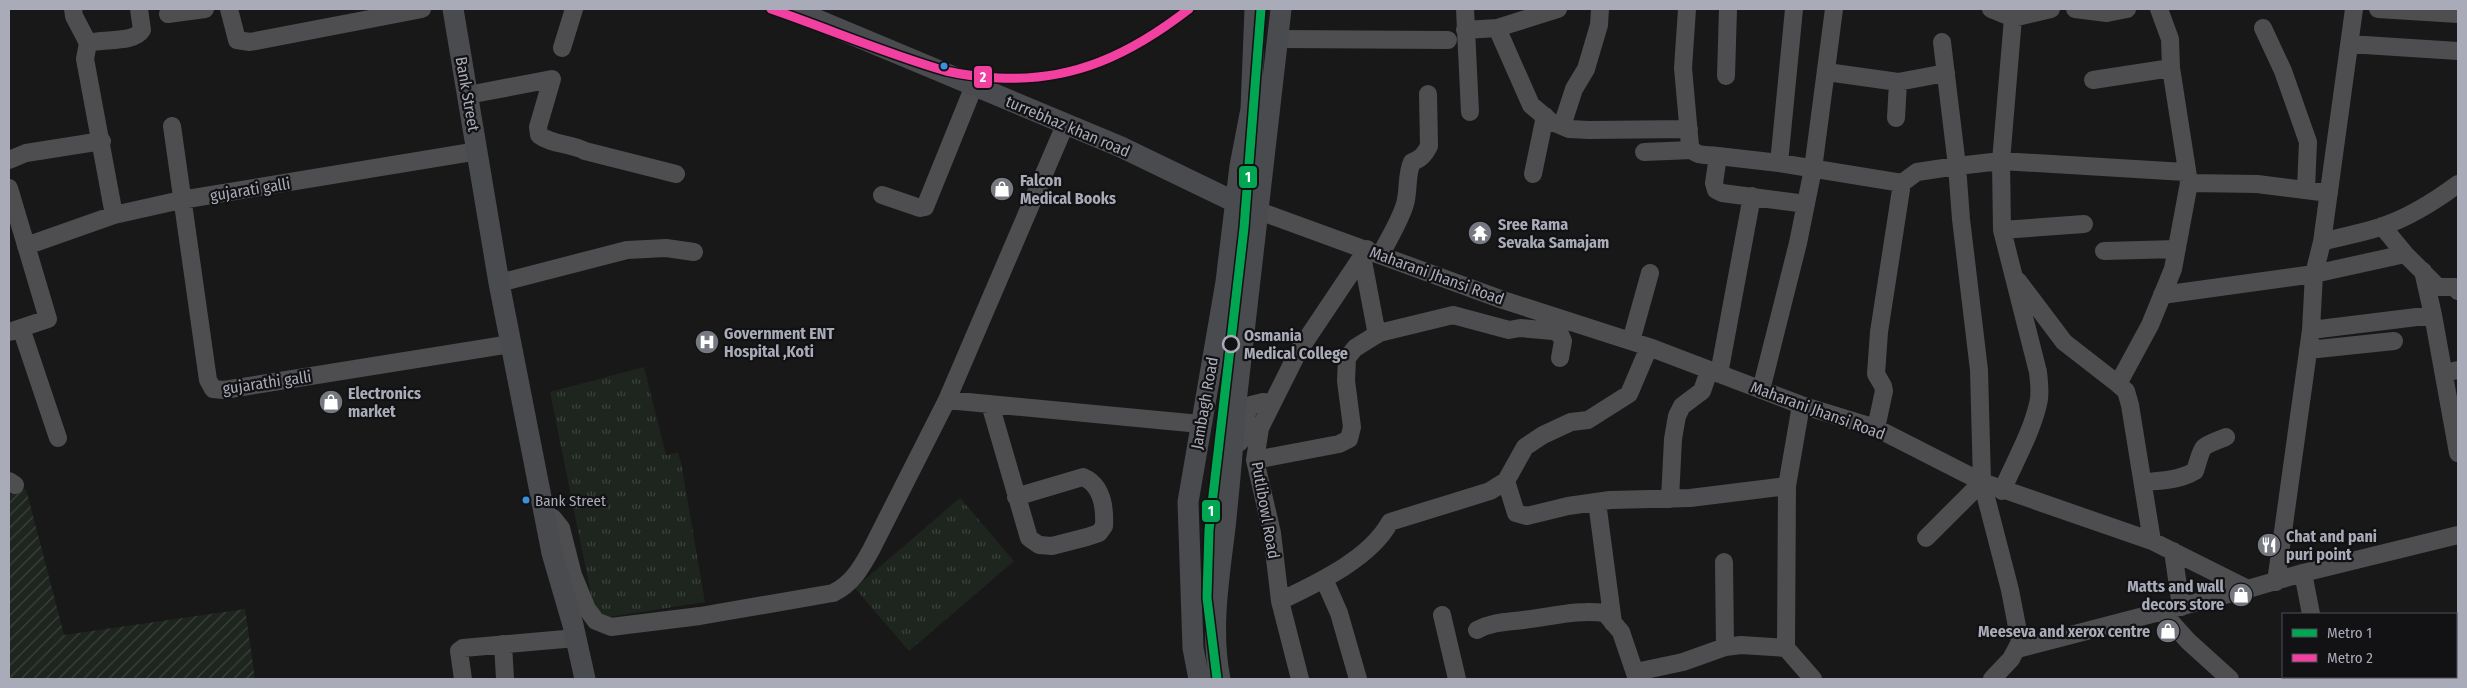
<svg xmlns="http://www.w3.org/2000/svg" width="2467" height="688" font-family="'Fira Sans Condensed',sans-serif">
  <defs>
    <pattern id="park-tufts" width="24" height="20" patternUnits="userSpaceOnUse" patternTransform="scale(1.25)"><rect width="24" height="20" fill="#1e251f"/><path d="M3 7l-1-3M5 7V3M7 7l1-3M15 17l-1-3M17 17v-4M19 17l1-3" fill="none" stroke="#3c423d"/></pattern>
    <pattern id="garden-furrows" width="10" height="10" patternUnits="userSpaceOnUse" patternTransform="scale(1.25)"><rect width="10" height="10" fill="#1e251f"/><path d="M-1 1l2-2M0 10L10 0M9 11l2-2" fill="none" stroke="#3c423d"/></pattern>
  </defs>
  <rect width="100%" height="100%" fill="#181818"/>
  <!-- park -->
  <path fill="url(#park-tufts)" d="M 644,367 L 666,455 L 678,453 L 681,463 L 705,602 L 596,619 L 550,392 Z
    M 960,498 L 1014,561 L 909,651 L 855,588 Z"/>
  <!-- garden -->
  <path fill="url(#garden-furrows)" d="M 26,489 L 64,635 L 245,609 L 255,679 L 9,679 L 9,495 Z"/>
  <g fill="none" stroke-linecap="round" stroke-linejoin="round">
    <!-- minor -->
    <path stroke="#4e4e51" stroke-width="18" d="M 73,9 L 74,16 L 88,43
      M 229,9 L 237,40 L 250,42 L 422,9
      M 1465,9 L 1470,112
      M 1687,9 L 1683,68 L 1690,146 C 1695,158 1707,154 1718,156 L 1714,183 L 1716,190 L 1722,193 L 1806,204
      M 1991,9 L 2013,18 L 2051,9
      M 2075,9 L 2107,13 L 2127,9
      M 2159,9 L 2170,39 L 2171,68 L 2189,183 L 2257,184 L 2329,193
      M 2378,9 L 2458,14
      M 168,14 L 205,9
      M 1497,28 L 1531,105 L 1550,121 L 1569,129 L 1589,130 L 1689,129
      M 2263,28 L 2283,71 L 2308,142 L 2306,189
      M 1465,30 L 1497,28 L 1558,9
      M 1279,39 L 1448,40
      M 2349,44 L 2458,51
      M 562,48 L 574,9
      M 1827,72 L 1898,82 L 1946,73
      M 1726,76 L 1728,9
      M 2093,80 L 2171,68
      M 468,95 L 552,79 L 538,127 L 539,135 C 552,145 570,143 585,151 L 676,174
      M 1896,118 L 1898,82
      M 172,126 L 208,380 L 213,389 L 224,390 L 511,344
      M 1562,126 L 1574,89 L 1586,69 L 1599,25 L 1600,9
      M 1644,152 L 1692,150
      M 1718,156 L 1779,163 L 1902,183 L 1917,172 L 1957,166 L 1942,42
      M 9,160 L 26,153 L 102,141
      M 1779,163 L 1794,9
      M 1533,174 L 1545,116
      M 9,188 L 48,319 L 9,332
      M 882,195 L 920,208 L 925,207 L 974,86
      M 1259,211 L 1503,300 L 1649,347 L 1801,405 L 1876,428 L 1982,482 L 2152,541 L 2248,589 L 2303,573 L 2458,535
      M 114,215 L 85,59 L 88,43 C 103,38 133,44 142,30 L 139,9
      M 2382,226 L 2405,254 L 2438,287 L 2455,287 L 2458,291
      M 2002,230 L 2084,224
      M 2322,242 C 2342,236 2364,233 2383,226 C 2410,217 2435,201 2458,184
      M 26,246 L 114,215 L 181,200 L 478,151
      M 2104,251 L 2177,249
      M 1381,254 C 1389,238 1400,221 1405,204 C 1409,190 1406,175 1412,162 C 1421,159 1425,154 1429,146 L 1428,94
      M 1362,256 L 1377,335
      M 2423,271 L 2433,315 L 2458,453
      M 2018,281 L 2064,342 L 2118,384
      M 499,283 L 627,250 L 666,248 L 694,252
      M 2162,295 L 2314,274 L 2405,254
      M 21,328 L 58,438
      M 2311,330 L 2433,315
      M 1631,341 L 1650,273
      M 2308,350 L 2394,341
      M 2444,373 L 2458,370
      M 1719,374 L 1752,196
      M 1761,390 L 1798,243 L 1813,169 L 1834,9
      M 947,400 L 1200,424
      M 990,404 L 1029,538 L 1039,545 L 1052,546 L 1087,537 L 1099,533 L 1104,526 C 1105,507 1102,485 1083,477 L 1016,497
      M 1801,405 L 1787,486 L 1786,648 L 1813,679
      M 1876,428 L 1884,391 L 1883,386 L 1876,374 L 1879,332 L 1902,183
      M 1240,442 L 1247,413 L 1251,405 L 1263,402 L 1272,403
      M 1255,460 L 1339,444 L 1349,439 L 1352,427 L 1346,381 L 1347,358 L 1355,348 L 1379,333 L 1453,315 L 1509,330 L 1520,328 L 1553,331 L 1560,334 L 1563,341 L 1560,358
      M 9,481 L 15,485
      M 1506,481 L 1525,447 L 1543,435 L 1571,422 L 1588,420 L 1629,394 L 1649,347
      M 2144,482 C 2161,481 2180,480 2195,471 C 2204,443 2199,448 2226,437
      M 2002,491 C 2014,463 2031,434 2038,404 C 2041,394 2039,382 2038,372 L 2002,230 L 2001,161 L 2013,18
      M 1670,499 L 1673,439 L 1677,416 L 1682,406 L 1702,391 L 1709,371
      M 1597,502 L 1613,623
      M 544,513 L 553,518 L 561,528 L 573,575 L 587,609 L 596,621 L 611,627 L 700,616 L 833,593 C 852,584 861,568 871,550 L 947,400 L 1065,125
      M 1926,538 L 1982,482
      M 2152,541 L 2130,405 L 2126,391 L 2118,384 L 2150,325 L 2173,269 L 2189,183
      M 2173,551 L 2181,607
      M 1724,562 L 1725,647
      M 2303,573 L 2311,614
      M 1324,579 L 1339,613 L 1358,679
      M 2276,582 L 2311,330 L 2314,274 L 2322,242 L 2354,9
      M 1280,601 C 1317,583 1370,559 1390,522 L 1490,491 L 1506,481 L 1516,513 L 1527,516 L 1568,506 L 1610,500 L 1690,498 L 1787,486
      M 2162,612 L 2188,641 L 2230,679
      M 1442,615 L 1457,679
      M 1477,630 C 1492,622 1507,622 1523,620 C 1551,617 1577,609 1605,613 L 1621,632 L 1637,679
      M 503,644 L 505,679
      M 2017,649 L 2248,589
      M 1636,672 L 1683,662 L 1725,647 L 1741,645 L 1786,648
      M 2443,677 L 2450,679
      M 463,679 L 459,651 L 463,648 L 576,638
      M 1300,679 L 1280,601 L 1272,533 L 1255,460 L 1260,428 L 1298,352 L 1367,249
      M 1992,679 L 2011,659 L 2020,642 L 2010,590 L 1982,482 L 1979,370 L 1961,219 L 1957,166 L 2001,161 L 2185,172"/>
    <!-- major -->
    <path stroke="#4a4b4e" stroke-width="21" d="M 453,9 L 499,283 L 552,553 L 573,625 L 585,679
      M 786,9 L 808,16 L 1121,147 L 1237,203
      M 1199,679 L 1193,648 L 1188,502 L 1226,282 L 1240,166 L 1251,109 L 1255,9
      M 1220,679 C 1210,630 1219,577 1225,528 C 1229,489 1233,450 1235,411 L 1281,9"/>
    <!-- metro-1 casing -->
    <g stroke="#121114" stroke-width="12">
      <path id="metro-1" d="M 1217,679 L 1207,598 L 1209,530 L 1244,228 L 1261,9"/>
    </g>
    <!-- metro-2 casing -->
    <g stroke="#121114" stroke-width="12">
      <path id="metro-2" d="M 771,9 C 829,29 887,54 946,71 C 963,75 981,77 998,78 C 1073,82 1131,54 1189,9"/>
    </g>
    <!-- metro-1 -->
    <use href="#metro-1" stroke="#00a651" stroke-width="9"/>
    <!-- metro-2 -->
    <use href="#metro-2" stroke="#f240a1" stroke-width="9"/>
  </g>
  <!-- icons -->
  <defs>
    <g id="shop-disc" transform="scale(1.25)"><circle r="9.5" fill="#767880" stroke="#121114"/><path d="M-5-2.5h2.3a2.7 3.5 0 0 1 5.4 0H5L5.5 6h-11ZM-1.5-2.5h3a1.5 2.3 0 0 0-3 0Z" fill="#fff"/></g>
    <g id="temple-disc" transform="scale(1.25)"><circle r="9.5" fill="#767880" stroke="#121114"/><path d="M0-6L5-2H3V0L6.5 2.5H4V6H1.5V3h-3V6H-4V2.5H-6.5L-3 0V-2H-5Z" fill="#fff"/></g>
    <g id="hospital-disc" transform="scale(1.25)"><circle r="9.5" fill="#767880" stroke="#121114"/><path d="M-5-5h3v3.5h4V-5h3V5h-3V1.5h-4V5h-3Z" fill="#fff"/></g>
    <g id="restaurant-disc" transform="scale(1.25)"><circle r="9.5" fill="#767880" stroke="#121114"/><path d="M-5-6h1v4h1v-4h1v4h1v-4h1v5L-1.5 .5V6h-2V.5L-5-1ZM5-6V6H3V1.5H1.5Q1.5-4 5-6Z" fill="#fff"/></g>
  </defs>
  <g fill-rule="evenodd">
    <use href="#shop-disc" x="1002" y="189"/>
    <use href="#temple-disc" x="1480" y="233"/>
    <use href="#hospital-disc" x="707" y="342"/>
    <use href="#shop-disc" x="331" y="402"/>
    <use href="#restaurant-disc" x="2269" y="545"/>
    <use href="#shop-disc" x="2241" y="595"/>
    <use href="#shop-disc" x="2168" y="631"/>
  </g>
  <!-- markers -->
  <g fill="#3a90db" stroke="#121114" stroke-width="2">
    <circle cx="944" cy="66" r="4.5"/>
    <circle cx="526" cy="500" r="4.5"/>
  </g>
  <circle fill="#121114" stroke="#a9acb8" stroke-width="2.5" cx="1231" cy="344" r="8"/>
  <g text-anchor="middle" stroke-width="4.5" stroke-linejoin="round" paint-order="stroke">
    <!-- bus labels -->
    <g font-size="15" fill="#a9acb8" stroke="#121114" text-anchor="start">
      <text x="535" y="506">Bank Street</text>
    </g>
    <!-- street labels -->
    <g font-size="16" fill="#a9acb8" stroke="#121114">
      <text transform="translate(468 94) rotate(80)" y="6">Bank Street</text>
      <text transform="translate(1068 126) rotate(23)" y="6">turrebhaz khan road</text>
      <text transform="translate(250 189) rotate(-9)" y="6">gujarati galli</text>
      <text transform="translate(1437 275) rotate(20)" y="6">Maharani Jhansi Road</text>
      <text transform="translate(267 382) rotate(-8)" y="6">gujarathi galli</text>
      <text transform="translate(1204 403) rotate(-80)" y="6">Jambagh Road</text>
      <text transform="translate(1818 410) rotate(20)" y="6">Maharani Jhansi Road</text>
      <text transform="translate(1266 510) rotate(80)" y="6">Putlibowl Road</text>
    </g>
    <!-- poi labels -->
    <g font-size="16" font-weight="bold" fill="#a9acb8" stroke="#121114" text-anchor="start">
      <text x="1020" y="186">Falcon<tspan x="1020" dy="18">Medical Books</tspan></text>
      <text x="1498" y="230">Sree Rama<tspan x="1498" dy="18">Sevaka Samajam</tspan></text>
      <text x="724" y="339">Government ENT<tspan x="724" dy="18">Hospital ,Koti</tspan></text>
      <text x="348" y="399">Electronics<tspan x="348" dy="18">market</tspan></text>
      <text x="2286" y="542">Chat and pani<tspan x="2286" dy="18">puri point</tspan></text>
      <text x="2224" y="592" text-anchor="end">Matts and wall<tspan x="2224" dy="18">decors store</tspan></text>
      <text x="2150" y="637" text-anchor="end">Meeseva and xerox centre</text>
    </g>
    <!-- stop labels -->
    <g font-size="16" font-weight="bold" fill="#a9acb8" stroke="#121114" text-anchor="start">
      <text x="1244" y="341">Osmania<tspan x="1244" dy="18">Medical College</tspan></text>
    </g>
  </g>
  <g stroke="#121114" stroke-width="2">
    <rect x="973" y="65" width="20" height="24" rx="5" fill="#f240a1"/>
    <rect x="1238" y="165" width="20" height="24" rx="5" fill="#00a651"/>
    <rect x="1201" y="499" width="20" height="24" rx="5" fill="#00a651"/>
  </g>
  <g font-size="14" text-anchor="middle" font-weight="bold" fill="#fff">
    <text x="983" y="82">2</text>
    <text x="1248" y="182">1</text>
    <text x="1211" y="516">1</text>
  </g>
  <!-- border -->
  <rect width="2467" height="688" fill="none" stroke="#a9acb8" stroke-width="20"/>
  <!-- legend -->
  <rect x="2282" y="613" width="175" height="65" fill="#121114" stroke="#4e4f56"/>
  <rect x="2292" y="629" width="25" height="8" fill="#00a651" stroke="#4e4f56"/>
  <text x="2327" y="638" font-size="15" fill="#a9acb8">Metro 1</text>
  <rect x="2292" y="654" width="25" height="8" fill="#f240a1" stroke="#4e4f56"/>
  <text x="2327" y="663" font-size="15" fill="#a9acb8">Metro 2</text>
</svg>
